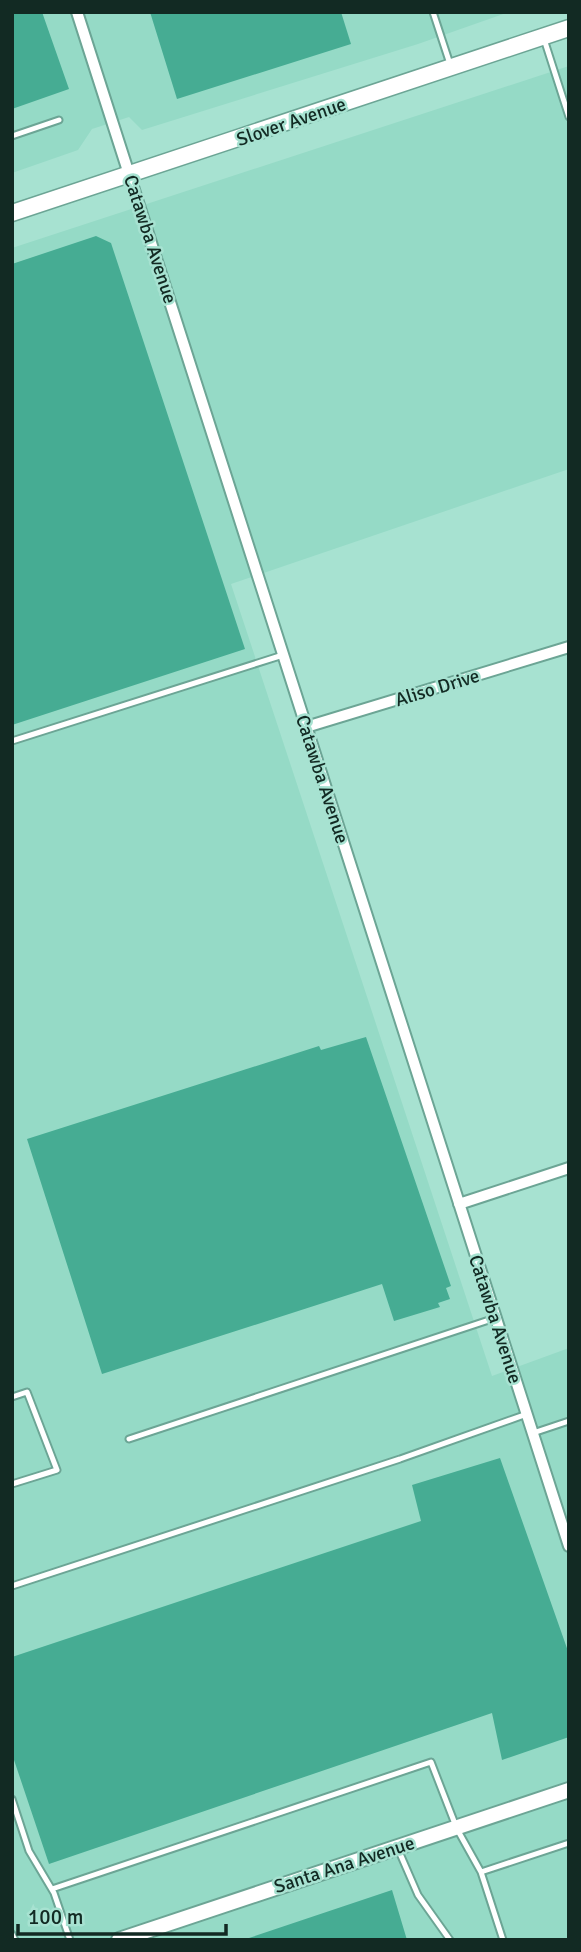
<svg xmlns="http://www.w3.org/2000/svg" width="581" height="1952" font-family="Signika,sans-serif">
  <rect width="100%" height="100%" fill="#a7e2d1"/>
  <!-- built -->
  <path fill="#95dac6" d="M 12,12 L 509,12 L 418,44 L 142,130 L 129,117 L 92,129 L 78,150 L 12,173 Z
    M 569,66 L 569,469 L 231,584 L 492,1376 L 569,1348 L 569,1940 L 12,1940 L 12,248 Z"/>
  <!-- building -->
  <path fill="#46ac93" d="M 12,12 L 42,12 L 69,89 L 12,109 Z
    M 150,12 L 341,12 L 351,44 L 177,99 Z
    M 96,236 L 111,243 L 245,649 L 12,725 L 12,264 Z
    M 366,1037 L 451,1286 L 446,1288 L 450,1299 L 438,1303 L 440,1307 L 394,1321 L 382,1284 L 102,1374 L 27,1139 L 319,1046 L 321,1050 Z
    M 500,1458 L 569,1654 L 569,1737 L 502,1760 L 492,1713 L 49,1864 L 12,1754 L 12,1657 L 421,1521 L 412,1485 Z
    M 392,1890 L 407,1940 L 249,1940 L 249,1938 Z"/>
  <g fill="none" stroke-linecap="round" stroke-linejoin="round">
    <!-- service casing -->
    <g stroke="#6ca595" stroke-width="9">
      <path id="service" d="M 433,12 L 450,64
        M 544,39 L 569,117
        M 12,136 L 59,120
        M 12,741 L 283,655
        M 12,1397 L 27,1392 L 57,1470 L 12,1484
        M 533,1433 L 569,1421
        M 129,1439 L 495,1318
        M 12,1586 L 400,1459 L 527,1414
        M 12,1799 L 29,1851 L 54,1893 L 70,1940
        M 398,1849 L 418,1895 L 450,1940
        M 481,1872 L 569,1843
        M 52,1889 L 431,1762 L 457,1829 L 481,1872 L 503,1940
        M 12,1934 L 15,1940"/>
    </g>
    <!-- minor casing -->
    <g stroke="#6ca595" stroke-width="14">
      <path id="minor" d="M 77,12 L 569,1546
        M 306,727 L 569,647
        M 459,1204 L 569,1168"/>
    </g>
    <!-- tertiary casing -->
    <g stroke="#6ca595" stroke-width="18">
      <path id="tertiary" d="M 119,1940 L 569,1790"/>
    </g>
    <!-- secondary casing -->
    <g stroke="#6ca595" stroke-width="19">
      <path id="secondary" d="M 12,213 L 569,28"/>
    </g>
    <!-- service -->
    <use href="#service" stroke="#fff" stroke-width="5"/>
    <!-- minor -->
    <use href="#minor" stroke="#fff" stroke-width="10"/>
    <!-- tertiary -->
    <use href="#tertiary" stroke="#fff" stroke-width="14"/>
    <!-- secondary -->
    <use href="#secondary" stroke="#fff" stroke-width="16"/>
  </g>
  <g text-anchor="middle" stroke-width="5" stroke-linejoin="round" paint-order="stroke">
    <!-- street labels -->
    <g font-size="19" fill="#122a23" stroke="#a7e2d1">
      <text transform="translate(291 121) rotate(-19)" y="7">Slover Avenue</text>
      <text transform="translate(151 239) rotate(72)" y="7">Catawba Avenue</text>
      <text transform="translate(437 687) rotate(-17)" y="7">Aliso Drive</text>
      <text transform="translate(323 779) rotate(72)" y="7">Catawba Avenue</text>
      <text transform="translate(496 1319) rotate(72)" y="7">Catawba Avenue</text>
      <text transform="translate(344 1864) rotate(-18)" y="7">Santa Ana Avenue</text>
    </g>
  </g>
  <!-- border -->
  <rect width="581" height="1952" fill="none" stroke="#122a23" stroke-width="28"/>
  <!-- scale -->
  <path d="M18 1924v10h208v-10" fill="none" stroke="#122a23" stroke-width="3.5"/>
  <text x="28" y="1924" font-size="21" fill="#122a23" stroke="#a7e2d1" stroke-width="5" paint-order="stroke">100 m</text>
</svg>
